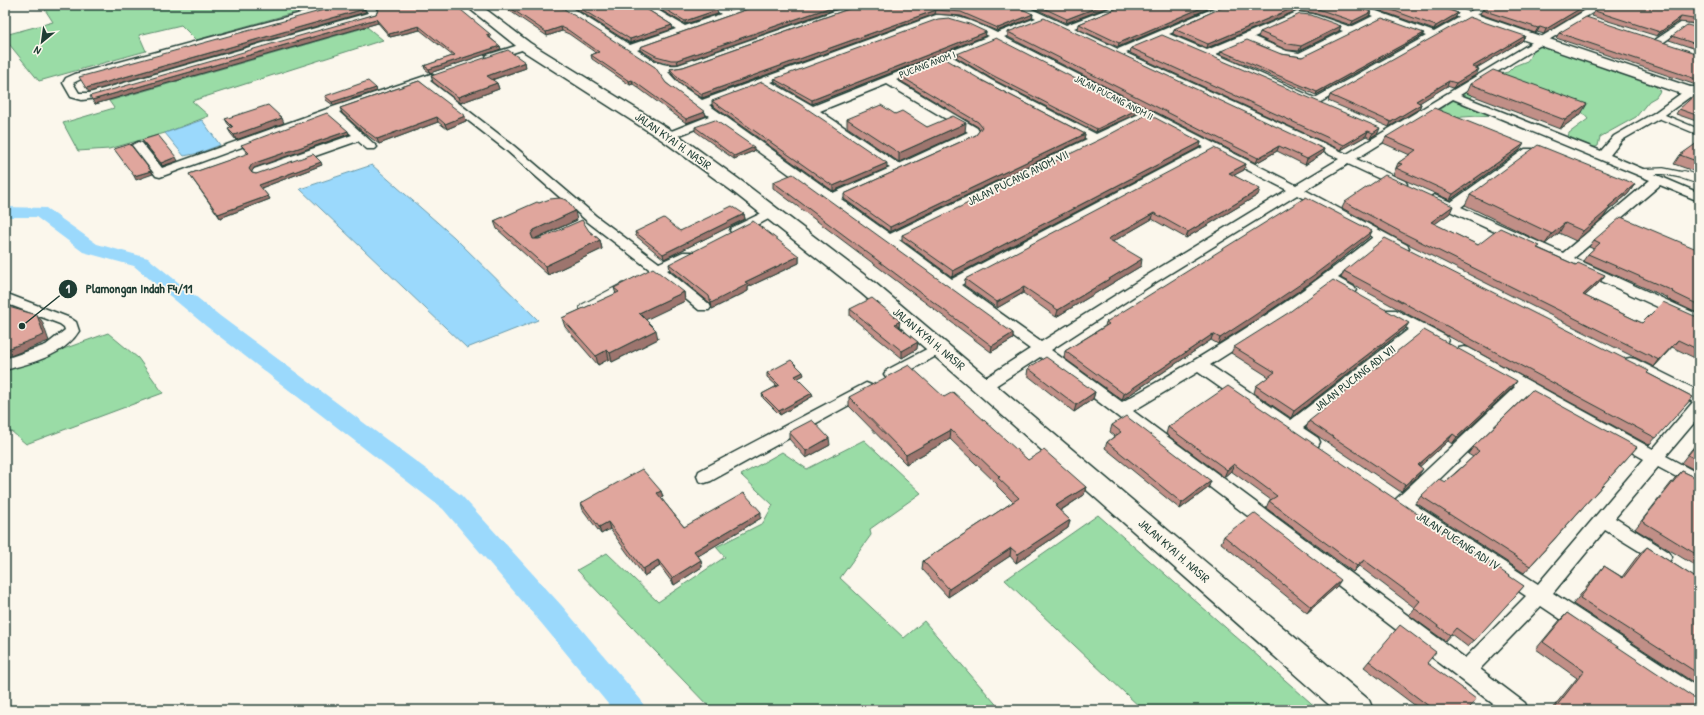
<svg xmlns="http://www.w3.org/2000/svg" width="1704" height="715" font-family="'Patrick Hand',sans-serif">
  <rect width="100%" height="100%" fill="#fbf7ec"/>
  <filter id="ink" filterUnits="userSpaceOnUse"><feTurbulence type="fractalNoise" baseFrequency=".025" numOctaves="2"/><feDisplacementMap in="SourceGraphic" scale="8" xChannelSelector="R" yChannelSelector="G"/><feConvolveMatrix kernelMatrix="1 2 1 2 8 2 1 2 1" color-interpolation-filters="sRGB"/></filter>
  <g filter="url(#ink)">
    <!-- green -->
    <path fill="#9adca6" stroke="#5c8c6d" d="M 42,5 L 314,5 L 315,7 L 196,40 L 181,25 L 139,35 L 146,51 L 39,81 L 5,39 L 5,35 L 53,22 Z
      M 367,27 L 383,40 L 192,101 L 209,116 L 165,133 L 109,149 L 78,151 L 63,123 L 114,108 L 109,101 Z
      M 1538,46 L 1544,46 C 1567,54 1589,63 1612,71 C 1625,76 1652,79 1660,91 L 1656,97 L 1649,101 L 1636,117 L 1600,137 L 1598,146 C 1588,151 1576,143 1568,137 L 1569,133 L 1588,119 L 1582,112 L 1473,93 L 1471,99 L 1483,105 L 1493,115 L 1448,118 L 1439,112 L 1440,109 L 1457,98 L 1459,84 L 1469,78 L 1482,78 L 1508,72 L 1514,66 L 1527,61 C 1532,56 1530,50 1538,46 Z
      M 108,333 L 138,358 L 163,393 L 26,444 L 11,431 L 5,433 L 5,370 Z
      M 864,440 L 921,493 L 870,529 L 871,535 L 840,578 L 904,638 L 924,621 L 1001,710 L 712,710 L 577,570 L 607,553 L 658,602 L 725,557 L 716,547 L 763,523 L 773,505 L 741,475 L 782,452 L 807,469 Z
      M 1098,515 L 1319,710 L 1143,710 L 1005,580 Z"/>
    <!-- water -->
    <path fill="#9bd9fc" stroke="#699bac" d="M 202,120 L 220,145 L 199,153 L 184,156 L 165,133 Z
      M 372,165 L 454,237 L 538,320 L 467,348 L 300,189 Z"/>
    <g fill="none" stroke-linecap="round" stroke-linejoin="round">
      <!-- canal -->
      <path fill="#9bd9fc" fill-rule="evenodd" d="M 5,207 L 46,208 L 97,244 L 148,258 L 220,316 L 461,495 L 562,606 L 641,700 L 646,710 L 613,710 L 542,624 L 443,509 L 206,326 L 134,266 L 83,252 L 36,217 L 5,217 Z"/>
      <!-- lane-far1 casing -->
      <g stroke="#1f3d34" stroke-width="8">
        <path id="lane-far1" d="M 1658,115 L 1699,132
          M 1640,172 L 1663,171 L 1687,176"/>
      </g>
      <!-- lane casing -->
      <g stroke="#1f3d34" stroke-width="10">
        <path id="lane" d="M 1684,175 L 1699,180
          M 584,308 L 624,287"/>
      </g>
      <!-- street casing -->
      <g stroke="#1f3d34" stroke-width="3">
        <path id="street" d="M 331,5 L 346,5 L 344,7 L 83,78 L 73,83 L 79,93 L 89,93 L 368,13 L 363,5 L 373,5 L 379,14 L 377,16 L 90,99 L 82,100 L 71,97 L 63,83 L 66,78 L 75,74 Z
          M 556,5 L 567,5 L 630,45 L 676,29 L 637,5 L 649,5 L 685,26 L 721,14 L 708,5 L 720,5 L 730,11 L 750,5 L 765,5 L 637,50 C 651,59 660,67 678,65 L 852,5 L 866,5 L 683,70 L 668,72 L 679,84 L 702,100 L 936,15 C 959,14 977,23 997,33 L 1036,18 L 1011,5 L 1023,5 L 1066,25 L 1118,5 L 1131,5 L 1074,28 L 1118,49 L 1221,5 L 1234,5 L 1169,34 L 1207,50 L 1297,12 L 1313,14 L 1351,27 L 1373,16 L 1346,5 L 1360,5 L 1434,32 L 1481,5 L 1493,5 L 1317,104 L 1161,38 L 1126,53 L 1347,154 L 1594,5 L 1605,5 L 1460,95 L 1601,151 L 1614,136 L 1654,113 L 1690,87 L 1698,87 L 1698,91 L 1662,117 L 1622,140 L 1610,155 L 1699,193 L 1699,201 L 1660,185 L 1574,258 L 1699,315 L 1699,326 L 1430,202 L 1428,199 L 1434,195 L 1451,202 L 1525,149 L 1533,149 L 1535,151 L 1533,153 L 1461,207 L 1563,253 L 1650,180 L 1453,99 L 1356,159 L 1405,181 L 1407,184 L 1405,187 L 1397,187 L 1348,164 L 1305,190 L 1407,245 L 1409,248 L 1407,251 L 1397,251 L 1382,243 L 1338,278 L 1354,287 L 1356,290 L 1354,293 L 1344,293 L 1330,285 L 1284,318 L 1210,365 L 1291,420 L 1409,329 L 1386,316 L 1384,313 L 1386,310 L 1396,310 L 1446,336 L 1448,340 L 1446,344 C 1436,346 1428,339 1420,335 L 1303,428 L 1318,438 L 1320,442 L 1318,446 L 1312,448 L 1285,433 L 1198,372 L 1133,411 L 1465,658 L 1526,596 L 1405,515 L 1403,511 L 1396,509 L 1393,504 L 1396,499 L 1515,387 L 1459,356 L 1457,352 L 1459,348 L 1464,347 L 1469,348 L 1653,449 L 1693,402 L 1625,367 L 1622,363 L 1625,359 L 1630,358 L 1635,359 L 1699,391 L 1699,417 L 1666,456 L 1699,474 L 1699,489 L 1658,467 L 1615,518 L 1669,552 L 1672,557 L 1669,562 L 1663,565 L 1657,562 L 1605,530 L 1553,593 L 1699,688 L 1699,710 L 1692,707 L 1541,606 L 1480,669 L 1525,703 L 1528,710 L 1501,710 L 1040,357 L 989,390 L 984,392 L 979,390 L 976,386 L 979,382 L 1030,349 L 716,121 L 672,138 L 664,138 L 662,136 L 664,134 L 709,116 L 695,107 L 694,105 C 682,96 661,86 657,70 ZM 1298,18 L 1309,19 L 1343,31 L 1299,53 L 1287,51 L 1254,37 ZM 1381,19 L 1426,36 L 1315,98 L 1216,54 L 1246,41 L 1281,56 L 1300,59 ZM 949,20 L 969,26 L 989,36 L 813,106 L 771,82 L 937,21 ZM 1043,21 L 1339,159 L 1296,185 L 1004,37 ZM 996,40 L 1139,114 L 1096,134 L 991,80 L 953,57 ZM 944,61 L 983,84 L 1087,139 L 890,234 L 841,199 L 975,138 L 980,133 L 977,128 L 896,80 ZM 887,84 L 968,132 L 899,164 L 820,111 ZM 762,85 L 808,112 L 890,168 L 833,193 L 709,105 ZM 1147,118 L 1203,147 L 952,279 L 899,240 L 1097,143 L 1102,142 L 1103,140 ZM 1212,152 L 1287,190 L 1146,276 L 1041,342 L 961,285 ZM 1297,195 L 1373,237 C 1294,301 1210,353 1122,402 L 1051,350 L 1156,282 ZM 1527,394 L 1644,459 L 1538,584 L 1414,504 Z
          M 1682,22 L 1699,26 L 1699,32 L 1684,28 L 1661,44 L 1655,44 L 1653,42 L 1655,40 Z
          M 525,43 L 528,44 L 530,46 L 528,48 L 491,60 L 486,57 L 487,55 Z
          M 431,74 L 436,77 L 430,81 L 514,146 L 596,216 L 659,263 L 683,252 L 693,252 L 695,255 L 693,258 L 667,270 L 709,304 L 711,307 L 709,310 L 699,310 L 653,272 L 588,222 L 506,150 L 421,84 L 339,112 L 375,145 L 377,147 L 375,149 L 367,149 L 358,141 L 258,176 L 254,175 L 252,172 L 254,169 L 352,135 L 329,115 L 160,177 L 156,176 L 132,145 L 138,142 L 142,143 L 162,168 L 327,109 Z
          M 770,209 L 774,210 L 776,213 L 774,216 L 741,234 L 736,235 L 730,231 L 731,228 Z
          M 5,293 L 70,318 L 76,322 L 79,331 C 64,356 31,363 5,370 L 5,359 L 46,345 L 65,330 L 64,327 L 60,324 L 5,303 Z
          M 940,342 L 945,343 L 947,347 L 945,351 L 897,378 L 892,379 L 887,378 L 884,374 L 887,370 Z
          M 866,383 L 871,385 L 874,389 L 871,393 L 711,481 L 705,483 L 699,481 L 697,476 L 699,471 Z"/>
      </g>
      <!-- secondary casing -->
      <g stroke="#1f3d34" stroke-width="3">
        <path id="secondary" d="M 465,5 L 480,5 L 530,43 L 674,132 L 744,183 L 875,283 L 1369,700 L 1373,710 L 1335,710 L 976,392 L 861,293 L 732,191 L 662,140 L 520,49 Z
          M 1429,5 L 1449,5 L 1699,90 L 1699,100 L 1431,8 Z"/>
      </g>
      <!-- lane-far1 -->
      <use href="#lane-far1" stroke="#fbf7ec" stroke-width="5.5"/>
      <!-- lane -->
      <use href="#lane" stroke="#fbf7ec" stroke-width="8"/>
      <!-- street -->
      <use href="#street" fill="#fbf7ec" fill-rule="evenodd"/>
      <!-- secondary -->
      <use href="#secondary" fill="#fbf7ec" fill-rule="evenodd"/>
    </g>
    <!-- wall -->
    <path fill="#c18f87" stroke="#1f3d34" d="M 375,5 L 442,5 L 490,34 L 491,37 L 490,38 L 500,46 L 501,49 L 430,73 L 425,69 L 424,66 L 453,56 L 420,30 L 390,37 L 378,23 L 95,104 L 376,14 L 378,10 Z
      M 501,5 L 558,5 L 666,83 L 706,116 L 686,123 L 633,84 L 630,85 L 592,59 L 591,55 L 596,53 L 569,34 L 562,31 L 547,36 Z
      M 570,5 L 640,5 L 672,25 L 673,29 L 630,43 Z
      M 652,5 L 710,5 L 718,14 L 685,24 Z
      M 723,5 L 745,5 L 730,9 Z
      M 759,5 L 678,64 L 672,64 L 657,60 L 640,50 L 640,47 Z
      M 860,5 L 1033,14 L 1032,18 L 997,31 L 961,16 L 935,14 L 702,98 L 680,83 L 671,73 L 670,69 L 683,67 Z
      M 1027,5 L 1114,5 L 1066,23 Z
      M 1125,5 L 1217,5 L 1118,47 L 1078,29 L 1079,24 Z
      M 1228,5 L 1355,5 L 1371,12 L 1369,16 L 1351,25 L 1313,13 L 1296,11 L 1207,48 L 1173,34 L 1174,29 Z
      M 1364,5 L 1433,5 L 1458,13 L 1455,18 L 1434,30 Z
      M 1453,5 L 1478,5 L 1469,10 Z
      M 1490,5 L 1592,5 L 1544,34 L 1537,32 L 1535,33 L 1480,14 L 1482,10 Z
      M 1699,5 L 1699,24 L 1678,22 L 1657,36 L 1592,16 L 1595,11 Z
      M 1341,26 L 1339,31 L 1299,51 L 1287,50 L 1258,37 L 1260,32 Z
      M 1699,28 L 1699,50 L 1669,40 L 1672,36 Z
      M 986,32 L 985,36 L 812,104 L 775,82 L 774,79 Z
      M 1008,32 L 1324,149 L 1322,154 L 1305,165 L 1277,151 L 1256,163 L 1008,37 Z
      M 1559,33 L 1699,54 L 1699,86 L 1556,38 Z
      M 1422,36 L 1316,95 L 1220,54 L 1221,51 L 1281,54 L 1302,57 Z
      M 1525,36 L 1522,41 L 1476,68 L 1476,75 L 1453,88 L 1447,86 L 1419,103 L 1421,104 L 1419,109 L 1389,127 L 1328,101 L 1330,95 Z
      M 1131,48 L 1378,133 L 1370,138 L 1366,136 L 1341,150 L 1130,53 Z
      M 957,54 L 1136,110 L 1136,114 L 1096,132 L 992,79 L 956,57 Z
      M 525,62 L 526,68 L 492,80 L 497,83 L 499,89 L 460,103 L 433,82 L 431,76 Z
      M 900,76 L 983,81 L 1085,134 L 1084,139 L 890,232 L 844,199 L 844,194 L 976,135 L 980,130 L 978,127 L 899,80 Z
      M 419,81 L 466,121 L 447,129 L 438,122 L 379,144 L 363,132 L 342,113 L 340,108 Z
      M 1470,84 L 1581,114 L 1560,129 L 1466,93 Z
      M 376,88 L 377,91 L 333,105 L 326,100 L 325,96 Z
      M 1699,95 L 1699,122 L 1676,114 L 1679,109 Z
      M 712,101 L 887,168 L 833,191 L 712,105 Z
      M 895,114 L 927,127 L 965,132 L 899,162 L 847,127 L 847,119 Z
      M 225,119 L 284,123 L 236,140 L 231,134 L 228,129 L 232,128 L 228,124 Z
      M 695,127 L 754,151 L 734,159 L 695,131 Z
      M 349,134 L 254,168 L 251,172 L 252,173 L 256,174 L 322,165 L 261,188 L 268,196 L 270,199 L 220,218 L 189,174 L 248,154 L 243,148 L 241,145 Z
      M 1386,137 L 1520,150 L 1450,200 L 1393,175 L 1398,163 L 1410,155 L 1383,143 Z
      M 142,140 L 178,161 L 162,166 Z
      M 1201,142 L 1200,147 L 952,277 L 902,240 L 902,235 Z
      M 1699,143 L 1699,173 L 1674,164 L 1680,155 Z
      M 1246,164 L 1244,170 L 1234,175 L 1258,195 L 1186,238 L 1152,219 L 1112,242 L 1141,266 L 1056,317 L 1023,293 L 997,308 L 964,285 L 965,279 Z
      M 773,182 L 1013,333 L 1013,339 L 991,352 L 773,188 Z
      M 1635,184 L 1628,194 L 1608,211 L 1603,218 L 1576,241 L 1559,233 L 1545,244 L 1465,205 L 1470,195 Z
      M 1345,202 L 1450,213 L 1434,224 L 1478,245 L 1538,248 L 1576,265 L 1605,275 L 1600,282 L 1585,296 L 1642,323 L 1699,318 L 1699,360 L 1672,347 L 1654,367 L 1398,239 L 1342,208 Z
      M 539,203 L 577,220 L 536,239 L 539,239 L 589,231 L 600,240 L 602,249 L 548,275 L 497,229 L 494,221 Z
      M 744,214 L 745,219 L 664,259 L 636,236 L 635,232 L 680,231 Z
      M 1372,231 L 1369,237 L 1312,282 L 1250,324 L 1218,344 L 1211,340 L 1122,400 L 1064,358 L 1065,351 L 1105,326 L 1106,322 Z
      M 1594,240 L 1699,250 L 1699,314 L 1667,299 L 1668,298 L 1583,261 L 1588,254 L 1594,249 L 1589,247 Z
      M 799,256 L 799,263 L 748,287 L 748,291 L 712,309 L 710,303 L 670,270 L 669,264 Z
      M 1344,271 L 1647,373 L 1693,397 L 1649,445 L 1341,278 Z
      M 614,288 L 684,292 L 685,301 L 645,319 L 658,339 L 612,362 L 609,359 L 598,365 L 565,327 L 562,318 L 616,294 Z
      M 850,309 L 899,327 L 917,349 L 902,358 L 850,316 Z
      M 1405,329 L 1291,418 L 1254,393 L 1256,386 L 1269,377 L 1231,353 L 1234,347 Z
      M 1028,368 L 1095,392 L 1093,399 L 1074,412 L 1027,375 Z
      M 767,373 L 804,375 L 797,378 L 813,396 L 780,415 L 763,398 L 762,394 L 777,386 L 767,377 Z
      M 1517,381 L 1512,388 L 1452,444 L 1448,441 L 1420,466 L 1419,475 L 1401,492 L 1306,428 L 1309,421 Z
      M 849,397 L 944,397 L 1028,460 L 1086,487 L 1084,495 L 1060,511 L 1070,520 L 1068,528 L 1016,563 L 1010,556 L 948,597 L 922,569 L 923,561 L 1013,502 L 997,486 L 997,484 L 950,439 L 906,464 L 849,406 Z
      M 1112,425 L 1211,481 L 1208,488 L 1180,509 L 1105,448 L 1107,442 L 1115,436 L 1110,432 Z
      M 1168,427 L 1524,586 L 1468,647 L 1451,634 L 1445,641 L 1409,615 L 1415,608 L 1359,566 L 1353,572 L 1266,508 L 1269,501 L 1271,500 L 1231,471 L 1224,477 L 1166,434 Z
      M 789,432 L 830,445 L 806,458 L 789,439 Z
      M 1699,440 L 1699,472 L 1681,463 Z
      M 1473,447 L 1637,447 L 1524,573 L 1416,503 L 1421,496 L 1445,482 L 1473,457 L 1468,454 Z
      M 1682,471 L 1699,479 L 1699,568 L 1635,529 L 1675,478 Z
      M 661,491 L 663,497 L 661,498 L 684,527 L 761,518 L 698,556 L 701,560 L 702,567 L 674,585 L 660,566 L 644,576 L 610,529 L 601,534 L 583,510 L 581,503 Z
      M 1224,536 L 1337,586 L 1307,613 L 1221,543 Z
      M 1647,547 L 1699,580 L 1699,686 L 1573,604 L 1598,573 L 1604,566 L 1622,577 L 1639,554 Z
      M 1567,613 L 1699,710 L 1551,710 L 1577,678 L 1536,649 L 1560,620 Z
      M 1369,661 L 1427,663 L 1468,710 L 1421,710 L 1364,667 Z"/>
    <!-- shaded-wall -->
    <path fill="#9d746e" stroke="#1f3d34" d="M 732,5 L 745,5 L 730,9 L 730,6 Z
      M 837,5 L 847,5 L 678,64 L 677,60 Z
      M 1103,5 L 1114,5 L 1066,23 L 1067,19 Z
      M 1208,5 L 1217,5 L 1118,47 L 1119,43 Z
      M 1472,5 L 1478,5 L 1469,10 L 1471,6 Z
      M 1586,5 L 1592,5 L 1544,34 L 1546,29 Z
      M 1298,6 L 1296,11 L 1207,48 L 1208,44 Z
      M 364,9 L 366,12 L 89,92 L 86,88 Z
      M 717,10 L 718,14 L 685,24 L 685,21 Z
      M 936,10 L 935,14 L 702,98 L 702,94 Z
      M 1371,12 L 1369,16 L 1351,25 L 1353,21 Z
      M 1458,13 L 1455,18 L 1434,30 L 1436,26 Z
      M 1033,14 L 1032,18 L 997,31 L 998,28 Z
      M 1681,17 L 1678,22 L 1657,36 L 1660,32 Z
      M 376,19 L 378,23 L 95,104 L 92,100 Z
      M 672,25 L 673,29 L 630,43 L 630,39 Z
      M 419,26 L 420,30 L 390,37 L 389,34 Z
      M 1341,26 L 1339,31 L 1299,51 L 1301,46 Z
      M 561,27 L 562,31 L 547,36 L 546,32 Z
      M 1540,27 L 1537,32 L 1535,33 L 1538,28 Z
      M 986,32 L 985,36 L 812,104 L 812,100 Z
      M 1424,33 L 1422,36 L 1316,95 L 1317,92 Z
      M 490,34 L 491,37 L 487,38 L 486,35 Z
      M 1525,36 L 1522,41 L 1470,72 L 1472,67 Z
      M 500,46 L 501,49 L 430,73 L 429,69 Z
      M 525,62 L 526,68 L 488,81 L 487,76 Z
      M 1479,69 L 1476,75 L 1453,88 L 1456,83 Z
      M 632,80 L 633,84 L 630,85 L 629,81 Z
      M 1449,81 L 1447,86 L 1413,107 L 1416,101 Z
      M 497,83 L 499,89 L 460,103 L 458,97 Z
      M 376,88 L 377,91 L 333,105 L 332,102 Z
      M 1421,104 L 1419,109 L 1389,127 L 1391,122 Z
      M 1587,104 L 1581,114 L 1560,129 L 1565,120 Z
      M 1136,110 L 1136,114 L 1096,132 L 1097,129 Z
      M 705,112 L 706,116 L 686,123 L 686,119 Z
      M 465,116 L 466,121 L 447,129 L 445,124 Z
      M 437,117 L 438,122 L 379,144 L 377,139 Z
      M 282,118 L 284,123 L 236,140 L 234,135 Z
      M 966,123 L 965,132 L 899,162 L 899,153 Z
      M 1380,128 L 1378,133 L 1370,138 L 1373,133 Z
      M 348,131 L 349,134 L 254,168 L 251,173 L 249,169 L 252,164 Z
      M 1368,131 L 1366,136 L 1341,150 L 1344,145 Z
      M 1085,134 L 1084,139 L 890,232 L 890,227 Z
      M 1201,142 L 1200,147 L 952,277 L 953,271 Z
      M 1524,144 L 1520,150 L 1450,200 L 1453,194 Z
      M 1279,146 L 1277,151 L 1256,163 L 1258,158 Z
      M 754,147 L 754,151 L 734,159 L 734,156 Z
      M 1324,149 L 1322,154 L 1305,165 L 1307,159 Z
      M 176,157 L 178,161 L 162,166 L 161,163 Z
      M 321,162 L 322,165 L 261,188 L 259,185 Z
      M 887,163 L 887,168 L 833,191 L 833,186 Z
      M 1246,164 L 1244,170 L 1227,179 L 1229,173 Z
      M 151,171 L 153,174 L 136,180 L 134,176 Z
      M 1635,184 L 1628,194 L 1608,211 L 1603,218 L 1576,241 L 1583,231 L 1608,207 Z
      M 1260,189 L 1258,195 L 1186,238 L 1188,232 Z
      M 268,196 L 270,199 L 220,218 L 218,214 Z
      M 1453,206 L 1450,213 L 1428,229 L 1431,222 Z
      M 575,211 L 577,220 L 536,238 L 534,242 L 531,234 L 534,230 Z
      M 1154,213 L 1152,219 L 1107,245 L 1108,239 Z
      M 744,214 L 745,219 L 664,259 L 663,254 Z
      M 1565,223 L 1559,233 L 1545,244 L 1552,234 Z
      M 1372,231 L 1369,237 L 1312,282 L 1250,324 L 1218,344 L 1220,338 Z
      M 600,240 L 602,249 L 548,275 L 545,266 Z
      M 799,256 L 799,263 L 748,287 L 748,291 L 712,309 L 711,303 L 745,282 Z
      M 1142,259 L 1141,266 L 1056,317 L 1058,310 Z
      M 1605,275 L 1600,282 L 1578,302 L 1583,295 Z
      M 1024,287 L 1023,293 L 997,308 L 997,302 Z
      M 684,292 L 685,301 L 641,322 L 639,313 Z
      M 37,315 L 42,321 L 49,341 L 5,358 L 5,350 Z
      M 900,321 L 899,328 L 895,324 Z
      M 1409,323 L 1405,329 L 1291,418 L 1294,411 Z
      M 656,330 L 658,339 L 612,362 L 610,353 Z
      M 1013,333 L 1013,339 L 991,352 L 992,346 Z
      M 1213,334 L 1211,340 L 1122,400 L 1124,394 Z
      M 1678,340 L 1672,347 L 1654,367 L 1659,360 Z
      M 918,342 L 917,349 L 902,358 L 902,351 Z
      M 607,350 L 609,359 L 598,365 L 596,356 Z
      M 803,372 L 804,375 L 795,380 L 795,376 Z
      M 1517,381 L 1512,388 L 1452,444 L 1457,437 Z
      M 1095,392 L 1093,399 L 1074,412 L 1076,405 Z
      M 812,393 L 813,396 L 780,415 L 779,411 Z
      M 951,430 L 950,439 L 906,464 L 906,455 Z
      M 1453,434 L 1448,441 L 1414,472 L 1418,465 Z
      M 829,438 L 830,445 L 806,458 L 806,451 Z
      M 1234,464 L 1231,471 L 1224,477 L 1227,470 Z
      M 1423,469 L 1419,475 L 1401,492 L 1405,485 Z
      M 1211,481 L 1208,488 L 1180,509 L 1182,503 Z
      M 1086,487 L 1084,495 L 1053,515 L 1055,506 Z
      M 661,491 L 663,497 L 658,500 L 657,493 Z
      M 761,512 L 761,518 L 695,558 L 694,551 Z
      M 1070,520 L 1068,528 L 1016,563 L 1018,554 Z
      M 608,522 L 610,529 L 601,534 L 599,527 Z
      M 1011,548 L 1010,556 L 948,597 L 949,589 Z
      M 658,560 L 660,566 L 644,576 L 643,569 Z
      M 701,560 L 702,567 L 674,585 L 672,578 Z
      M 1364,560 L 1359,566 L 1353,572 L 1357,566 Z
      M 1341,580 L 1337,586 L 1307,613 L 1311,607 Z"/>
    <!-- building -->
    <path fill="#e0a69d" stroke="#1f3d34" d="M 342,5 L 362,5 L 364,9 L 86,88 L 79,77 Z
      M 376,5 L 442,5 L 444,6 L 450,5 L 455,5 L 490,34 L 486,35 L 500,46 L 429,69 L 424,66 L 455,55 L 419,26 L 389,34 L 376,19 L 92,100 L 90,96 L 376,14 L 379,10 Z
      M 506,5 L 558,5 L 655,67 L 666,83 L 705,112 L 686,119 L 632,80 L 629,81 L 591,55 L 599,52 L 568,30 L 561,27 L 546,32 Z
      M 575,5 L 640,5 L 672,25 L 630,39 Z
      M 658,5 L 710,5 L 717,10 L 685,21 Z
      M 759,5 L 837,5 L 677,60 L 671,60 L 656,56 L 640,47 Z
      M 860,5 L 1013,5 L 1033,14 L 998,28 L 961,12 L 936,10 L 702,94 L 679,79 L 670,69 L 683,67 Z
      M 1037,5 L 1103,5 L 1067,19 Z
      M 1125,5 L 1208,5 L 1119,43 L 1079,24 Z
      M 1228,5 L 1355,5 L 1371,12 L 1353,21 L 1315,8 L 1298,6 L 1208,44 L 1174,29 Z
      M 1378,5 L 1433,5 L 1458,13 L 1436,26 Z
      M 1490,5 L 1586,5 L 1546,29 L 1540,27 L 1538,28 L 1482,10 Z
      M 1603,5 L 1699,5 L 1699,20 L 1681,17 L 1660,32 L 1595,11 Z
      M 1300,14 L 1311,15 L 1341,26 L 1301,46 L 1289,44 L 1260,32 Z
      M 1469,17 L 1525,36 L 1472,67 L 1479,69 L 1456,83 L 1449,81 L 1416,101 L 1421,104 L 1391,122 L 1330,95 Z
      M 1586,17 L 1699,54 L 1699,80 L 1559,33 Z
      M 949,18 L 969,24 L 986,32 L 812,100 L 774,79 L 938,19 Z
      M 1044,18 L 1324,149 L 1307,159 L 1279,146 L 1258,158 L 1008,32 Z
      M 1382,18 L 1424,33 L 1317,92 L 1221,51 L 1247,40 L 1281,54 L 1302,57 Z
      M 1687,25 L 1699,28 L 1699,45 L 1672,36 Z
      M 1162,35 L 1380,128 L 1373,133 L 1368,131 L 1344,145 L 1131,48 Z
      M 996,38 L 1136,110 L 1097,129 L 992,75 L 957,54 Z
      M 508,50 L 525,62 L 487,76 L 497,83 L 458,97 L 431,76 Z
      M 944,58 L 983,81 L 1085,134 L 890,227 L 844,194 L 976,135 L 982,127 L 978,122 L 900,76 Z
      M 1493,70 L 1587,104 L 1565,120 L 1470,84 Z
      M 368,81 L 376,88 L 332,102 L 325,96 Z
      M 419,81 L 465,116 L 445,124 L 437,117 L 377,139 L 362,128 L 340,108 Z
      M 762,82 L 800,104 L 887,163 L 833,186 L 712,101 Z
      M 1696,94 L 1699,95 L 1699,116 L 1679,109 Z
      M 268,105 L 282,118 L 234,135 L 228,129 L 233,127 L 225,119 Z
      M 881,105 L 895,114 L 902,111 L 927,127 L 953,116 L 966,123 L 899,153 L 847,119 Z
      M 1434,108 L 1524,144 L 1453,194 L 1396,168 L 1402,164 L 1398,163 L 1416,150 L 1386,137 Z
      M 327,113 L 348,131 L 252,164 L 249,169 L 252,173 L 256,174 L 313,154 L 321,162 L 259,185 L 268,196 L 218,214 L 189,174 L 249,153 L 241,145 Z
      M 1148,114 L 1201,142 L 953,271 L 902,235 L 1103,138 Z
      M 715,120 L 754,147 L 734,156 L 695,127 Z
      M 158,135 L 176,157 L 161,163 L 142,140 Z
      M 1697,143 L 1699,143 L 1699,162 L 1680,155 Z
      M 130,144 L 151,171 L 134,176 L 114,149 Z
      M 1538,145 L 1635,184 L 1608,207 L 1610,208 L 1583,231 L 1565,223 L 1552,234 L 1470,195 Z
      M 1214,148 L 1246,164 L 1229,173 L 1260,189 L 1188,232 L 1154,213 L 1108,239 L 1142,259 L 1058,310 L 1024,287 L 997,302 L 965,279 Z
      M 793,174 L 1013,333 L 992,346 L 773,182 Z
      M 1385,175 L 1453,206 L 1431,222 L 1478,245 L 1500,228 L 1540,246 L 1537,248 L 1576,265 L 1578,263 L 1605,275 L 1583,295 L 1642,323 L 1663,302 L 1699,318 L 1699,350 L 1678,340 L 1659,360 L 1401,232 L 1345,202 Z
      M 1306,197 L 1372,231 L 1314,275 L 1252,317 L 1220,338 L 1213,334 L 1124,394 L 1065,351 L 1109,324 L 1106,322 Z
      M 560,198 L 567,200 L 575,211 L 534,230 L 531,234 L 533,239 L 539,239 L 582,220 L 589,231 L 600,240 L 545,266 L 494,221 L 537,202 L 539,203 L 550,199 Z
      M 732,206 L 744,214 L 663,254 L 635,232 L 664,218 L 680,231 Z
      M 1621,217 L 1699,250 L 1699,305 L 1672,292 L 1673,291 L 1588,254 L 1600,243 L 1594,240 Z
      M 753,221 L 799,256 L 745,282 L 748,284 L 711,303 L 709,296 L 669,264 Z
      M 1385,238 L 1649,371 L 1647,373 L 1693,397 L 1656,438 L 1344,271 Z
      M 653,268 L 684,292 L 639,313 L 656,330 L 610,353 L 607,350 L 596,356 L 562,318 L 619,292 L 614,288 Z
      M 1333,280 L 1409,323 L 1294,411 L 1256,386 L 1275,372 L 1234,347 L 1288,313 Z
      M 872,298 L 900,321 L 895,324 L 918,342 L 902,351 L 850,309 Z
      M 5,306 L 37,315 L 44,335 L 5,350 Z
      M 1424,330 L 1517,381 L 1457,437 L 1453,434 L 1418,465 L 1423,469 L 1405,485 L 1309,421 Z
      M 1046,357 L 1095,392 L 1076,405 L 1028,368 Z
      M 791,360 L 803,372 L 795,376 L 812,393 L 779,411 L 762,394 L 779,385 L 767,373 Z
      M 909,365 L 944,397 L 953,392 L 1028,460 L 1044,450 L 1086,487 L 1055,506 L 1070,520 L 1018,554 L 1011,548 L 949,589 L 923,561 L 1019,498 L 998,478 L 1000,477 L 951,430 L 906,455 L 849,397 Z
      M 1228,386 L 1524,586 L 1474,641 L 1456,628 L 1450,635 L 1414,608 L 1420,601 L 1364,560 L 1357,566 L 1269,501 L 1277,496 L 1234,464 L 1227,470 L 1168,427 Z
      M 1532,390 L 1637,447 L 1530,566 L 1421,496 L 1439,479 L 1445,482 L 1458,471 L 1479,451 L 1473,447 Z
      M 1126,416 L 1211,481 L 1182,503 L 1107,442 L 1121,432 L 1112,425 Z
      M 812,420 L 829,438 L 806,451 L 789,432 Z
      M 1699,442 L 1699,461 L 1688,455 Z
      M 642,469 L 661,491 L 657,493 L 684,527 L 744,493 L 761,512 L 694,551 L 701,560 L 672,578 L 658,560 L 643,569 L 608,522 L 599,527 L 581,503 Z
      M 1682,471 L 1699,479 L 1699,556 L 1642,521 Z
      M 1254,513 L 1341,580 L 1311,607 L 1224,536 Z
      M 1647,547 L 1699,580 L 1699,674 L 1580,598 L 1604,566 L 1623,578 Z
      M 1567,613 L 1699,701 L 1699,710 L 1559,710 L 1555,708 L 1584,671 L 1543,642 Z
      M 1400,625 L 1436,652 L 1427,663 L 1476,699 L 1468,710 L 1434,710 L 1369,661 Z"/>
  </g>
  <g text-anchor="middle" stroke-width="3.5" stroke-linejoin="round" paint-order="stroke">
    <!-- far-street labels -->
    <g font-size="10" fill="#1f3d34" stroke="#fbf7ec">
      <text transform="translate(927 64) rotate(-21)" y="4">PUCANG ANOM I</text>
      <text transform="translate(1114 97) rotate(27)" y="4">JALAN PUCANG ANOM II</text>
    </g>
    <!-- street labels -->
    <g font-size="12" fill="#1f3d34" stroke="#fbf7ec">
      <text transform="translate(673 141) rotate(35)" y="4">JALAN KYAI H. NASIR</text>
      <text transform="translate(1018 178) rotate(-26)" y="4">JALAN PUCANG ANOM VII</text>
      <text transform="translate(929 339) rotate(40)" y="4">JALAN KYAI H. NASIR</text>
      <text transform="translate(1355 378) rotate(-38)" y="4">JALAN PUCANG ADI VII</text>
      <text transform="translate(1458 541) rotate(33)" y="4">JALAN PUCANG ADI IV</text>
      <text transform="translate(1174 551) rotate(41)" y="4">JALAN KYAI H. NASIR</text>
    </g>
  </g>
  <!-- callouts -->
  <path fill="none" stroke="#1f3d34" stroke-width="1.5" d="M22 326L68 289"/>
  <g fill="#1f3d34" stroke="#fbf7ec" stroke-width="1.5">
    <circle cx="22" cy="326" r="4"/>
    <circle cx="68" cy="289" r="10"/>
  </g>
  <g font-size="12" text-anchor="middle" font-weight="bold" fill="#fff">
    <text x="68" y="293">1</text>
  </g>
  <g font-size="13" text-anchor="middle" font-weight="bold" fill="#1f3d34" stroke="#fbf7ec" stroke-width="3.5" stroke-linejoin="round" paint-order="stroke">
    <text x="139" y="293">Plamongan Indah F4/11</text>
  </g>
  <!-- margin -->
  <rect width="1704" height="715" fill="none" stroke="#fbf7ec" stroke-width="20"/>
  <rect x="10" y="10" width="1684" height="695" fill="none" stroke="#1f3d34" stroke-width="1.5" filter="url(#ink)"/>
  <!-- north arrow -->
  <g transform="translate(42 42) rotate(209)" stroke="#fbf7ec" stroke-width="3" paint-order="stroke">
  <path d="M0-3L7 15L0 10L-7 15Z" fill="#1f3d34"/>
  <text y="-6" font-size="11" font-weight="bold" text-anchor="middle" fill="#1f3d34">N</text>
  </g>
</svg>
